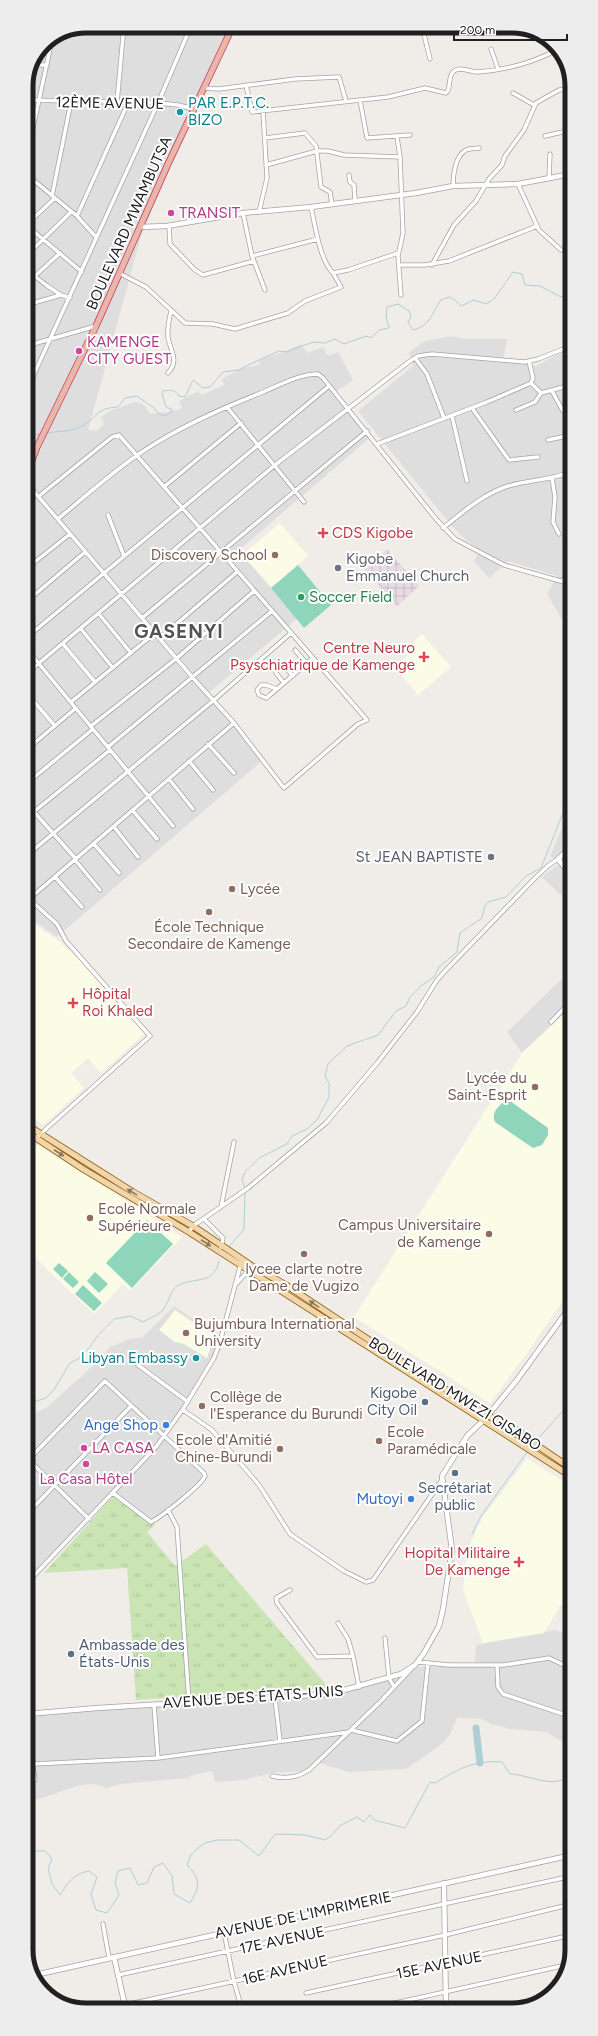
<svg xmlns="http://www.w3.org/2000/svg" width="598" height="2036" font-family="Figtree,sans-serif">
  <defs>
    <pattern id="industrial-grid" width="8" height="8" patternUnits="userSpaceOnUse"><rect width="8" height="8" fill="#e8dbe5"/><path d="M0 4h8M4 0v8" fill="none" stroke="#c7bcc4"/></pattern>
    <pattern id="grass-tufts" width="24" height="20" patternUnits="userSpaceOnUse"><rect width="24" height="20" fill="#cae4b4"/><path d="M3 7l-1-3M5 7V3M7 7l1-3M15 17l-1-3M17 17v-4M19 17l1-3" fill="none" stroke="#adc39a"/></pattern>
  </defs>
  <rect width="100%" height="100%" fill="#f0ede8"/>
  <!-- residential -->
  <path fill="#dedede" d="M 86,26 L 232,26 L 142,233 L 88,430 L 97,431 L 104,424 L 101,417 L 112,410 L 135,402 L 144,405 L 150,414 L 168,412 L 174,409 L 175,411 L 182,408 L 179,401 L 198,391 L 201,395 L 224,385 L 222,379 L 243,367 L 252,367 L 260,364 L 258,360 L 261,359 L 284,352 L 301,344 L 307,353 L 323,347 L 328,356 L 338,352 L 353,380 L 335,392 L 371,437 L 239,550 L 297,619 L 207,694 L 264,759 L 57,937 L 27,916 L 26,86 L 44,43 Z
    M 453,336 L 463,339 L 507,339 L 503,361 L 536,366 L 558,354 L 571,351 L 571,619 L 564,623 L 547,594 L 557,576 L 508,561 L 489,578 L 474,561 L 480,550 L 465,539 L 451,525 L 358,411 L 413,366 L 409,352 L 425,341 Z
    M 571,806 L 571,905 L 542,877 L 560,863 L 550,856 Z
    M 571,970 L 571,1010 L 570,1008 L 522,1053 L 507,1032 Z
    M 174,1306 L 214,1333 L 220,1342 L 214,1357 L 164,1437 L 205,1478 L 182,1498 L 149,1524 L 110,1494 L 27,1581 L 27,1424 L 31,1415 L 46,1408 L 95,1364 L 110,1347 L 129,1339 L 143,1337 Z
    M 555,1630 L 572,1636 L 572,1753 L 571,1747 L 546,1732 L 511,1729 L 491,1724 L 482,1719 L 457,1718 L 450,1735 L 441,1745 L 406,1769 L 348,1772 L 317,1762 L 305,1771 L 272,1773 L 244,1780 L 215,1782 L 212,1771 L 189,1776 L 190,1778 L 120,1784 L 106,1788 L 95,1784 L 80,1785 L 39,1799 L 27,1801 L 27,1714 L 337,1691 L 390,1677 L 413,1667 L 475,1665 L 476,1645 Z"/>
  <!-- industrial -->
  <path fill="url(#industrial-grid)" d="M 387,549 L 419,586 L 397,606 L 364,569 Z"/>
  <!-- education -->
  <path fill="#fbfce5" d="M 280,523 L 308,556 L 272,588 L 242,555 Z
    M 422,634 L 451,667 L 418,695 L 394,667 L 416,648 L 412,643 Z
    M 27,919 L 60,942 L 94,973 L 145,1033 L 101,1073 L 88,1058 L 71,1073 L 84,1088 L 43,1125 L 27,1113 Z
    M 570,1008 L 571,1010 L 572,1287 L 525,1356 L 490,1403 L 354,1317 L 522,1053 Z
    M 39,1145 L 182,1237 L 130,1291 L 123,1284 L 94,1314 L 27,1250 L 32,1242 L 27,1237 L 27,1155 L 35,1146 Z
    M 175,1310 L 214,1336 L 207,1358 L 184,1344 L 175,1342 L 159,1330 Z
    M 527,1458 L 572,1487 L 572,1608 L 561,1604 L 544,1633 L 483,1643 L 463,1590 L 468,1549 L 481,1520 Z"/>
  <!-- grass -->
  <path fill="url(#grass-tufts)" d="M 116,1493 L 155,1525 L 147,1532 L 175,1566 L 206,1544 L 329,1688 L 136,1700 L 127,1568 L 44,1573 Z"/>
  <!-- pitch -->
  <path fill="#8fd5bc" d="M 298,565 L 331,605 L 304,628 L 271,588 Z
    M 505,1101 L 510,1101 L 548,1128 L 548,1135 L 542,1145 L 533,1148 L 495,1122 C 491,1113 498,1106 505,1101 Z
    M 147,1220 L 173,1244 L 132,1288 L 106,1263 Z
    M 59,1263 L 68,1271 L 62,1278 L 53,1269 Z
    M 69,1272 L 79,1282 L 73,1288 L 63,1279 Z
    M 95,1272 L 108,1284 L 99,1293 L 87,1281 Z
    M 83,1285 L 102,1303 L 94,1311 L 75,1294 Z"/>
  <g fill="none" stroke-linecap="round" stroke-linejoin="round">
    <!-- stream -->
    <path stroke="#aeced8" stroke-width="1" d="M 46,433 C 57,431 70,432 80,427 C 98,419 94,408 118,407 L 125,398 L 137,396 L 154,408 L 159,414 L 165,416 L 171,412 L 171,409 L 166,407 L 162,394 L 163,391 C 171,390 174,389 179,396 L 185,397 L 193,380 L 203,388 L 210,387 L 223,372 L 239,370 L 246,366 L 279,351 L 286,352 L 313,342 L 325,343 L 335,339 L 344,344 L 366,336 L 371,338 L 379,330 L 389,328 L 386,317 L 387,307 L 398,304 L 409,311 L 411,317 L 408,322 L 413,330 C 429,327 433,312 441,300 L 449,297 L 455,300 L 461,306 L 474,300 L 486,304 L 494,299 L 513,272 L 522,274 L 525,285 L 540,286 L 561,297 L 571,292
      M 26,437 L 41,434
      M 245,1189 L 242,1179 L 245,1172 L 259,1158 L 287,1144 L 292,1136 L 307,1129 L 317,1120 L 329,1097 L 329,1083 L 325,1076 L 328,1064 L 347,1046 L 378,1035 L 396,1011 L 406,1006 L 410,997 L 422,985 L 434,977 L 439,967 L 457,952 L 460,933 L 482,918 L 485,906 L 488,902 L 506,897 L 526,876 L 541,868 L 565,808 L 571,803
      M 229,1247 L 244,1229 L 245,1192
      M 27,1404 L 46,1398 L 53,1391 L 70,1363 L 78,1359 L 90,1347 L 98,1335 L 114,1319 L 131,1316 L 143,1322 C 149,1318 157,1316 162,1311 C 169,1304 170,1289 179,1285 C 195,1277 214,1285 219,1261
      M 494,1412 L 504,1399
      M 535,1442 L 572,1401
      M 472,1534 L 481,1516 L 528,1451
      M 27,1857 L 35,1851 L 45,1851 L 52,1859 L 48,1868 L 52,1884 L 60,1895 C 68,1882 74,1874 89,1871 L 97,1877 L 91,1894 L 96,1910 L 107,1913 L 119,1895 L 115,1883 L 118,1871 L 130,1868 L 138,1885 L 147,1883 L 154,1867 L 163,1863 L 172,1876 L 174,1894 L 190,1903 C 200,1887 201,1879 187,1865 L 191,1855 L 197,1849 L 205,1843 L 217,1840 L 239,1840 L 259,1856 L 275,1834 L 305,1835 L 325,1840 L 331,1836 L 341,1825 L 357,1817 L 364,1822 L 370,1815 L 374,1820 L 405,1828 L 430,1782 L 435,1783 C 458,1769 474,1760 502,1762 L 510,1774 C 531,1775 553,1790 572,1775"/>
    <!-- canal -->
    <path stroke="#aeced8" stroke-width="4" d="M 496,1415 L 532,1437"/>
    <!-- river -->
    <path stroke="#aeced8" stroke-width="7" d="M 476,1728 L 480,1763"/>
    <!-- minor casing -->
    <g stroke="#a4a4a4" stroke-width="5">
      <path id="minor" d="M 422,26 L 430,59
        M 518,26 L 528,30
        M 491,49 L 498,69
        M 35,65 L 47,65
        M 246,85 L 252,112 L 388,97 L 425,88 L 446,93 C 452,88 447,76 454,71 C 460,66 470,72 478,72 C 506,70 532,63 557,50
        M 204,88 L 219,89 L 295,79 L 339,77 L 346,101
        M 513,93 L 534,105
        M 26,100 L 158,103 L 178,105 L 194,109
        M 360,100 L 367,138 L 410,135
        M 117,102 L 124,26
        M 545,136 L 571,130
        M 397,137 L 400,157 L 403,233 L 398,256 L 401,295
        M 265,138 L 305,133 L 316,146 L 321,187 L 330,192 L 332,204
        M 26,160 L 52,40
        M 266,165 L 317,151 L 328,151 L 344,155 L 400,157
        M 26,174 L 77,216 L 96,237
        M 570,174 L 571,179
        M 349,175 L 350,182 L 354,185 L 355,201
        M 549,178 L 550,154
        M 518,184 L 539,230 L 561,250
        M 453,186 C 453,175 455,156 466,150 C 470,148 475,149 479,148
        M 26,191 L 35,182
        M 571,193 L 571,205
        M 52,196 L 71,102
        M 311,207 C 315,225 320,261 333,273 L 348,270 L 398,253
        M 259,212 L 267,178 L 263,111
        M 243,213 L 252,256 L 265,290
        M 77,216 L 128,103
        M 26,225 L 82,272
        M 26,225 L 55,198
        M 169,226 L 170,244 L 195,270 L 203,275 L 254,261
        M 26,256 L 71,212
        M 252,256 L 318,239
        M 399,265 L 425,265 L 449,261 L 537,226
        M 432,265 L 454,225 L 476,201 L 489,179 L 502,165 L 505,156 L 524,130 L 536,103 L 559,90 L 571,89
        M 26,269 L 46,285 L 61,295
        M 119,273 L 146,287 L 185,323 L 213,324 L 235,329 L 288,313 L 305,301 L 341,287 L 333,273
        M 35,276 L 60,253
        M 26,305 L 61,295 L 70,298
        M 26,346 L 96,326
        M 415,358 L 427,374 L 444,418
        M 168,373 C 180,360 170,351 168,337 C 167,328 169,320 171,311
        M 26,375 L 35,372
        M 531,383 L 541,393 L 571,385
        M 566,387 L 571,397
        M 552,391 L 563,411 L 566,412 L 571,409
        M 26,397 L 35,372 L 158,103 L 191,26
        M 227,407 L 304,502
        M 472,408 L 509,460 L 538,457
        M 516,410 L 535,402 L 541,393
        M 452,416 L 467,481
        M 548,440 L 571,435
        M 377,444 L 487,402 L 531,383 L 533,378 L 529,361
        M 552,478 L 555,497 L 553,522 L 559,534
        M 26,482 L 193,678 L 234,723 L 284,788 L 358,724 L 367,720 L 119,435 L 112,437 L 39,496
        M 165,486 L 241,423
        M 108,515 L 124,556
        M 58,519 C 83,498 109,475 136,456 C 174,429 220,409 263,392 C 280,385 299,374 318,374 L 323,378 L 436,519 L 455,539 L 504,565 L 571,584
        M 443,528 C 463,512 483,494 508,486 C 529,480 550,480 571,472
        M 26,569 L 70,534
        M 562,581 L 571,571
        M 26,602 L 85,552
        M 99,614 L 131,653
        M 142,618 L 367,431
        M 81,629 L 113,668
        M 26,638 L 329,386
        M 160,638 L 237,572
        M 63,644 L 95,682
        M 26,648 L 173,826
        M 295,650 L 307,664
        M 285,667 L 293,676
        M 276,673 L 284,683
        M 26,674 L 275,465 L 410,361 L 418,356 L 432,354 L 525,362 L 538,359 L 571,346
        M 277,689 L 266,685 L 261,685 L 257,690 L 259,695 L 266,698 L 270,695 L 313,658
        M 26,692 L 55,726
        M 71,702 L 155,633
        M 91,726 L 177,658 L 254,591
        M 208,744 L 234,773
        M 108,747 L 272,611
        M 26,750 L 76,708
        M 189,761 L 213,790
        M 169,779 L 193,809
        M 26,784 L 93,729
        M 26,803 L 76,859
        M 133,811 L 157,839
        M 26,818 L 110,750
        M 114,827 L 138,857
        M 94,844 L 119,873
        M 26,856 L 214,700 L 291,633
        M 75,860 L 100,890
        M 55,877 L 82,907
        M 27,897 L 57,924 L 66,941 L 150,1036 L 27,1146
        M 29,899 L 234,723
        M 551,1022 L 571,1001
        M 221,1207 L 234,1142
        M 204,1219 L 223,1238 L 221,1247
        M 189,1232 L 193,1226 L 248,1188 L 326,1123 L 378,1062 L 417,1012 L 437,980 L 447,969 L 535,878 L 549,865 L 558,859
        M 237,1283 L 250,1269
        M 138,1365 L 188,1402
        M 183,1410 L 212,1430 L 259,1485 L 290,1534 L 344,1571 L 366,1582 L 373,1580 L 442,1480
        M 168,1510 L 177,1527 L 189,1703
        M 27,1514 L 131,1406
        M 89,1519 L 32,1463 L 30,1458 L 105,1381 L 204,1473 L 205,1476 C 202,1485 161,1517 151,1522 L 113,1493
        M 27,1583 L 156,1447 L 183,1409 L 214,1358 L 220,1342 L 241,1263
        M 290,1590 L 276,1598 L 277,1603 L 317,1657 L 353,1656 L 359,1687
        M 338,1623 L 348,1639 L 353,1656
        M 385,1638 L 389,1678 L 394,1687
        M 418,1662 L 449,1665 L 504,1665 L 549,1658 L 572,1669
        M 497,1665 L 498,1687 L 503,1694 L 572,1717
        M 275,1698 L 280,1741
        M 154,1705 L 158,1758
        M 27,1728 L 35,1780
        M 351,1730 L 397,1741 L 422,1721 L 428,1663
        M 33,1764 L 158,1758 L 349,1732
        M 272,1776 C 285,1779 297,1778 309,1770 L 381,1701 L 411,1669
        M 103,1924 L 109,1958
        M 224,1932 L 234,1982 L 242,2009
        M 118,1975 L 572,1876
        M 306,1993 L 572,1935
        M 125,2005 L 445,1935 L 572,1904
        M 231,2009 L 241,2007
        M 368,2009 L 566,1965
        M 499,2009 L 540,2000"/>
    </g>
    <!-- tertiary casing -->
    <g stroke="#a4a4a4" stroke-width="6">
      <path id="tertiary" d="M 140,227 L 167,226 L 243,213 L 311,207 L 416,193 L 453,186 L 518,184 L 571,174
        M 571,847 L 558,859 L 571,875
        M 27,1714 L 97,1708 L 330,1694 L 401,1674 L 415,1665 L 424,1653 L 439,1626 L 443,1609 L 452,1550 L 442,1476 L 467,1436 L 484,1420 L 517,1380 L 572,1304
        M 444,1883 L 446,2009
        M 114,1957 L 126,2010
        M 35,1975 L 572,1855"/>
    </g>
    <!-- primary casing -->
    <g stroke="#8c6611" stroke-width="7">
      <path id="primary" d="M 27,1125 L 133,1192 L 193,1226 L 252,1266 L 286,1285 L 416,1371 L 541,1448 L 572,1469
        M 27,1132 L 83,1169 L 189,1232 L 572,1477"/>
    </g>
    <!-- trunk casing -->
    <g stroke="#c83b68" stroke-width="7">
      <path id="trunk" d="M 26,476 L 37,447 L 96,326 L 168,164 L 233,26"/>
    </g>
    <!-- minor -->
    <use href="#minor" stroke="#fff" stroke-width="3.5"/>
    <!-- tertiary -->
    <use href="#tertiary" stroke="#fff" stroke-width="4.5"/>
    <!-- primary -->
    <use href="#primary" stroke="#f2d5ab" stroke-width="5.5"/>
    <!-- trunk -->
    <use href="#trunk" stroke="#e8b7a8" stroke-width="5.5"/>
  </g>
  <!-- one-way arrows -->
  <defs><path id="oneway-solid" d="M-6-.8H1V-3.2L6.5 0L1 3.2V.8H-6Z"/></defs>
  <g fill="#897a66">
    <use href="#oneway-solid" transform="translate(59 1153) rotate(33)"/>
    <use href="#oneway-solid" transform="translate(132 1192) rotate(-149)"/>
    <use href="#oneway-solid" transform="translate(206 1243) rotate(33)"/>
    <use href="#oneway-solid" transform="translate(314 1304) rotate(-146)"/>
  </g>
  <!-- markers -->
  <g fill="#0f9aa8" stroke="#fff" stroke-width="1.5">
    <circle cx="180" cy="112" r="4"/>
    <circle cx="196" cy="1358" r="4"/>
  </g>
  <g fill="#d1479c" stroke="#fff" stroke-width="1.5">
    <circle cx="171" cy="213" r="4"/>
    <circle cx="79" cy="351" r="4"/>
    <circle cx="84" cy="1448" r="4"/>
    <circle cx="86" cy="1464" r="4"/>
  </g>
  <g fill="#e0444e" stroke="#fff" stroke-width="1.5">
    <path d="M321 527h4v4h4v4h-4v4h-4v-4h-4v-4h4z"/>
    <path d="M422 651h4v4h4v4h-4v4h-4v-4h-4v-4h4z"/>
    <path d="M71 997h4v4h4v4h-4v4h-4v-4h-4v-4h4z"/>
    <path d="M517 1556h4v4h4v4h-4v4h-4v-4h-4v-4h4z"/>
  </g>
  <g fill="#8d6e63" stroke="#fff" stroke-width="1.5">
    <circle cx="275" cy="555" r="4"/>
    <circle cx="232" cy="889" r="4"/>
    <circle cx="209" cy="912" r="4"/>
    <circle cx="535" cy="1087" r="4"/>
    <circle cx="90" cy="1218" r="4"/>
    <circle cx="489" cy="1234" r="4"/>
    <circle cx="304" cy="1254" r="4"/>
    <circle cx="186" cy="1333" r="4"/>
    <circle cx="202" cy="1406" r="4"/>
    <circle cx="379" cy="1441" r="4"/>
    <circle cx="280" cy="1449" r="4"/>
  </g>
  <g fill="#6b7280" stroke="#fff" stroke-width="1.5">
    <circle cx="338" cy="568" r="4"/>
    <circle cx="491" cy="857" r="4"/>
  </g>
  <circle fill="#2e9e5b" stroke="#fff" stroke-width="1.5" cx="301" cy="597" r="4"/>
  <g fill="#5c6f8a" stroke="#fff" stroke-width="1.5">
    <circle cx="425" cy="1402" r="4"/>
    <circle cx="455" cy="1473" r="4"/>
    <circle cx="71" cy="1654" r="4"/>
  </g>
  <g fill="#3f7fe0" stroke="#fff" stroke-width="1.5">
    <circle cx="166" cy="1425" r="4"/>
    <circle cx="411" cy="1499" r="4"/>
  </g>
  <g text-anchor="middle" stroke-width="4" stroke-linejoin="round" paint-order="stroke">
    <!-- street labels -->
    <g font-size="15" fill="#202020" stroke="#fff">
      <text transform="translate(110 103) rotate(1)" y="5">12ÈME AVENUE</text>
      <text transform="translate(129 223) rotate(-66)" y="5">BOULEVARD MWAMBUTSA</text>
      <text transform="translate(455 1394) rotate(32)" y="5">BOULEVARD MWEZI GISABO</text>
      <text transform="translate(253 1697) rotate(-4)" y="5">AVENUE DES ÉTATS-UNIS</text>
      <text transform="translate(303 1915) rotate(-12)" y="5">AVENUE DE L'IMPRIMERIE</text>
      <text transform="translate(282 1940) rotate(-12)" y="5">17E AVENUE</text>
      <text transform="translate(439 1965) rotate(-12)" y="5">15E AVENUE</text>
      <text transform="translate(285 1970) rotate(-13)" y="5">16E AVENUE</text>
    </g>
    <!-- culture labels -->
    <g font-size="15" fill="#0d838f" stroke="#fff" text-anchor="start">
      <text x="188" y="108">PAR E.P.T.C.<tspan x="188" dy="17">BIZO</tspan></text>
      <text x="188" y="1363" text-anchor="end">Libyan Embassy</text>
    </g>
    <!-- hotel labels -->
    <g font-size="15" fill="#b23c85" stroke="#fff" text-anchor="start">
      <text x="179" y="218">TRANSIT</text>
      <text x="87" y="347">KAMENGE<tspan x="87" dy="17">CITY GUEST</tspan></text>
      <text x="92" y="1453">LA CASA</text>
      <text x="86" y="1484" text-anchor="middle">La Casa Hôtel</text>
    </g>
    <!-- health labels -->
    <g font-size="15" fill="#be3a42" stroke="#fff" text-anchor="start">
      <text x="332" y="538">CDS Kigobe</text>
      <text x="415" y="653" text-anchor="end">Centre Neuro<tspan x="415" dy="17">Psyschiatrique de Kamenge</tspan></text>
      <text x="82" y="999">Hôpital<tspan x="82" dy="17">Roi Khaled</tspan></text>
      <text x="510" y="1558" text-anchor="end">Hopital Militaire<tspan x="510" dy="17">De Kamenge</tspan></text>
    </g>
    <!-- education labels -->
    <g font-size="15" fill="#785e54" stroke="#fff" text-anchor="start">
      <text x="267" y="560" text-anchor="end">Discovery School</text>
      <text x="240" y="894">Lycée</text>
      <text x="209" y="932" text-anchor="middle">École Technique<tspan x="209" dy="17">Secondaire de Kamenge</tspan></text>
      <text x="527" y="1083" text-anchor="end">Lycée du<tspan x="527" dy="17">Saint-Esprit</tspan></text>
      <text x="98" y="1214">Ecole Normale<tspan x="98" dy="17">Supérieure</tspan></text>
      <text x="481" y="1230" text-anchor="end">Campus Universitaire<tspan x="481" dy="17">de Kamenge</tspan></text>
      <text x="304" y="1274" text-anchor="middle">lycee clarte notre<tspan x="304" dy="17">Dame de Vugizo</tspan></text>
      <text x="194" y="1329">Bujumbura International<tspan x="194" dy="17">University</tspan></text>
      <text x="210" y="1402">Collège de<tspan x="210" dy="17">l'Esperance du Burundi</tspan></text>
      <text x="387" y="1437">Ecole<tspan x="387" dy="17">Paramédicale</tspan></text>
      <text x="272" y="1445" text-anchor="end">Ecole d'Amitié<tspan x="272" dy="17">Chine-Burundi</tspan></text>
    </g>
    <!-- worship labels -->
    <g font-size="15" fill="#5b616d" stroke="#fff" text-anchor="start">
      <text x="346" y="564">Kigobe<tspan x="346" dy="17">Emmanuel Church</tspan></text>
      <text x="483" y="862" text-anchor="end">St JEAN BAPTISTE</text>
    </g>
    <!-- leisure labels -->
    <g font-size="15" fill="#27864d" stroke="#fff" text-anchor="start">
      <text x="309" y="602">Soccer Field</text>
    </g>
    <!-- service labels -->
    <g font-size="15" fill="#4e5e75" stroke="#fff" text-anchor="end">
      <text x="417" y="1398">Kigobe<tspan x="417" dy="17">City Oil</tspan></text>
      <text x="455" y="1493" text-anchor="middle">Secrétariat<tspan x="455" dy="17">public</tspan></text>
      <text x="79" y="1650" text-anchor="start">Ambassade des<tspan x="79" dy="17">États-Unis</tspan></text>
    </g>
    <!-- shop labels -->
    <g font-size="15" fill="#366cbe" stroke="#fff" text-anchor="end">
      <text x="158" y="1430">Ange Shop</text>
      <text x="403" y="1504">Mutoyi</text>
    </g>
    <!-- district labels -->
    <g font-size="19" font-weight="bold" letter-spacing="1" fill="#535353" stroke="#fff">
      <text x="179" y="638">GASENYI</text>
    </g>
  </g>
  <!-- crop -->
  <path d="M0 0H598V2036H0ZM86 33H512A53 53 0 0 1 565 86V1950A53 53 0 0 1 512 2003H86A53 53 0 0 1 33 1950V86A53 53 0 0 1 86 33Z" fill="#ededed" fill-rule="evenodd"/>
  <path fill="none" stroke="#202020" stroke-width="5" d="M86 33H512A53 53 0 0 1 565 86V1950A53 53 0 0 1 512 2003H86A53 53 0 0 1 33 1950V86A53 53 0 0 1 86 33Z"/>
  <!-- scale -->
  <path d="M454 34v6h113v-6" fill="none" stroke="#202020" stroke-width="2"/>
  <text x="460" y="34" font-size="12" fill="#202020" stroke="#ffffff" stroke-width="3" paint-order="stroke">200 m</text>
</svg>
